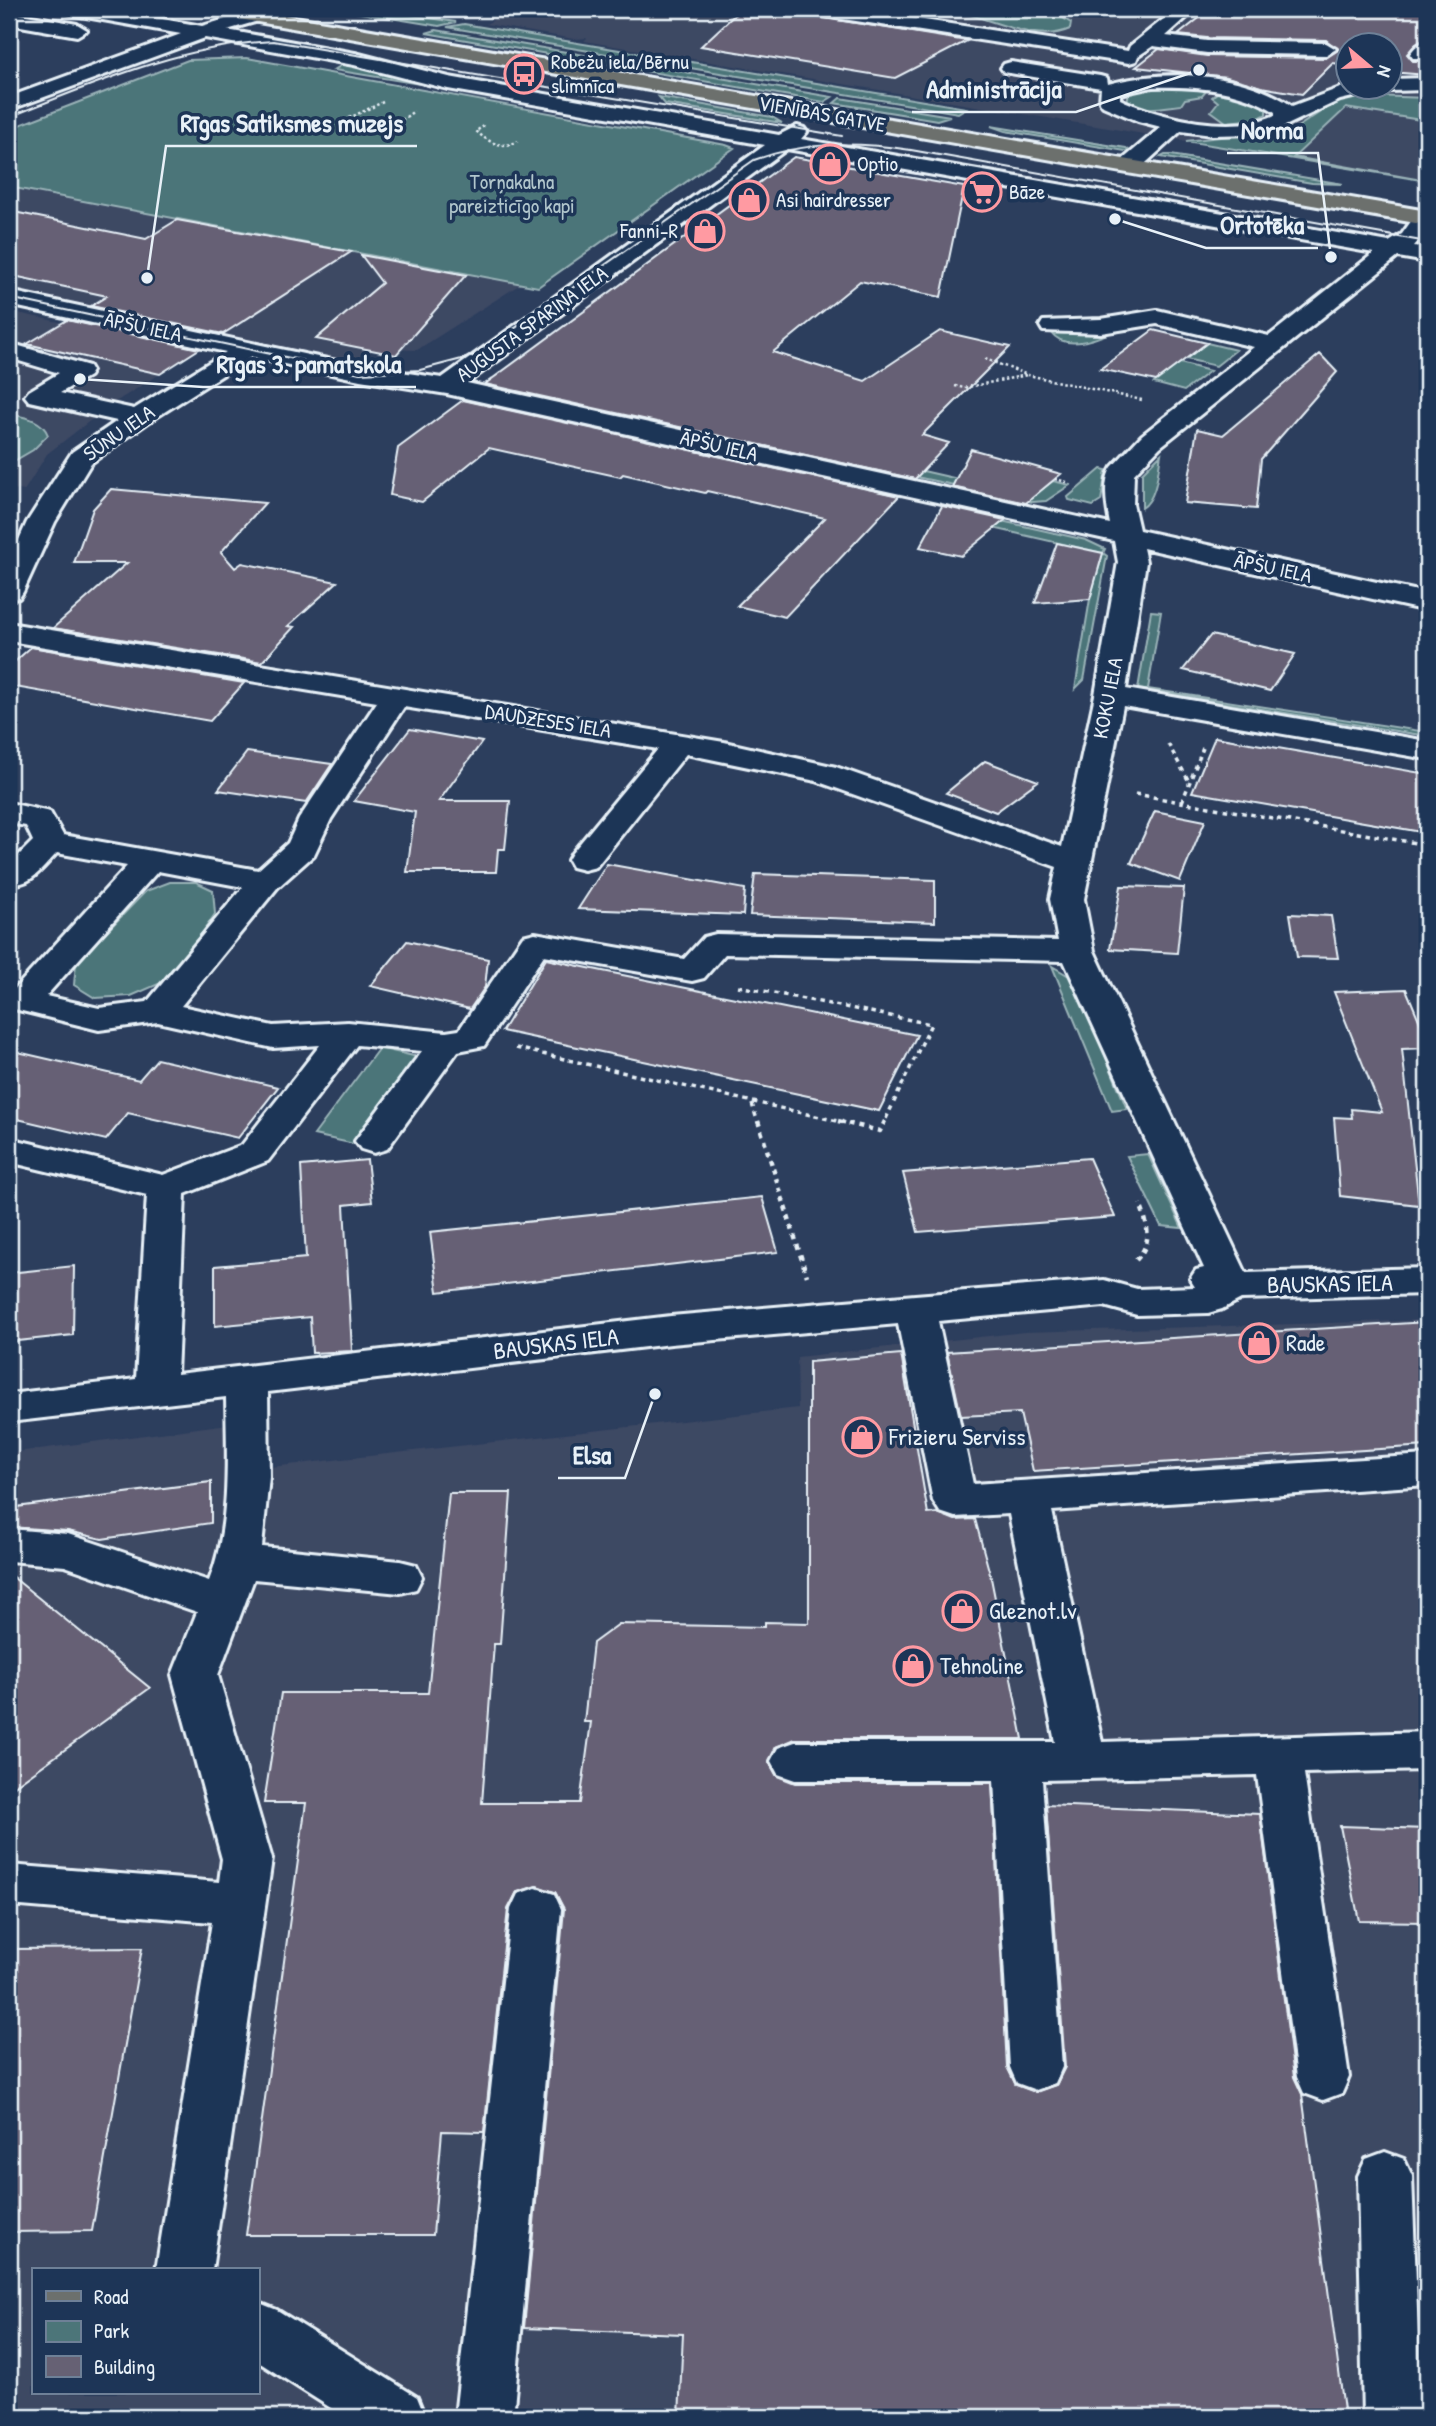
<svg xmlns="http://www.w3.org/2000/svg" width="1436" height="2426" font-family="'Patrick Hand',sans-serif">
  <rect width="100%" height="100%" fill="#2c3e5d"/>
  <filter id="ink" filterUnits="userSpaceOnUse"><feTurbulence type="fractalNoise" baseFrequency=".0143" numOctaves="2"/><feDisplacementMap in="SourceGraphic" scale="14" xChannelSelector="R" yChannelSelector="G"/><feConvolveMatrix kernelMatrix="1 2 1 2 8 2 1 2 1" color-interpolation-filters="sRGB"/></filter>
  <g filter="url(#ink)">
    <!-- built -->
    <path fill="#3d4864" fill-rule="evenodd" d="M 513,9 L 1427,9 L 1427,181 L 584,41 L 587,38 L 574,39 L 486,24 ZM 1348,46 L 1390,46 L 1390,88 L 1348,88 Z
      M 9,187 L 538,287 L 519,285 L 417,350 L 374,349 L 353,366 L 9,292 Z
      M 9,311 L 195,352 L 109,406 L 47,454 L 24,491 L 9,488 Z
      M 1427,1320 L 1427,2417 L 9,2417 L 9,1453 L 266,1419 L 271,1467 L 798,1408 L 797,1357 L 1025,1332 ZM 33,2270 L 257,2270 L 257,2393 L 33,2393 Z"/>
    <!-- green -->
    <path fill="#4c7579" stroke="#9ab3b8" stroke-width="2" d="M 336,9 L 371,9 L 456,22 L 439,26 Z
      M 853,9 L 1063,9 L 1060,16 L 1071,23 L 1070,29 C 1034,45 992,17 956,12 C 922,7 887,16 853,9 Z
      M 464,24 L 966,108 L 958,113 L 447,27 Z
      M 436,30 L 832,97 L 824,102 L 426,33 Z
      M 247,58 L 726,145 L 734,148 L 538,287 L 9,187 L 9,129 L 188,60 Z
      M 347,62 L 506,98 L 334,70 Z
      M 1145,87 L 1183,87 L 1207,90 L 1202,96 L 1185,99 L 1181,105 C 1163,107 1142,113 1127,101 L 1129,93 Z
      M 1218,92 L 1246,97 L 1266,106 L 1266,114 L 1257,119 L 1226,122 L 1211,111 L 1218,102 L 1212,97 Z
      M 1346,95 L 1427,98 L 1427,121 L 1346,108 L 1294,157 L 1427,181 L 1186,141 L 1296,128 Z
      M 659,97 L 772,117 L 782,123 L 665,104 Z
      M 840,98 L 950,116 L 937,120 L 834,103 Z
      M 991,126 L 1126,148 L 1131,152 L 1005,131 Z
      M 1165,155 L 1171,155 L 1343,184 L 1312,183 L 1161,157 Z
      M 1130,324 C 1110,333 1067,356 1051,332 L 1053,328 Z
      M 1207,343 L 1236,350 L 1216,366 L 1186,359 Z
      M 1180,363 L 1210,371 L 1184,391 L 1154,383 Z
      M 9,414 C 24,417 42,419 48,435 L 33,450 L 9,464 Z
      M 1161,454 C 1158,470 1157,499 1142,508 L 1142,473 Z
      M 1101,469 L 1106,470 L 1101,501 L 1093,506 L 1069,500 L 1068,497 Z
      M 923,471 L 1033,496 L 1053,481 L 1070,485 L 1046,501 L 1033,502 L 916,477 Z
      M 952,510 L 1086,540 L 1105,549 L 1103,553 L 1107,556 L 1084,680 L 1075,689 L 1090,599 L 1103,553 L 944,517 Z
      M 1151,611 L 1161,612 L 1148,689 L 1427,732 L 1427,736 L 1138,689 Z
      M 170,882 L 196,882 L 213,890 L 215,914 L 190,951 L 161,983 L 131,996 L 95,998 L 74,985 L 76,963 L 146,891 Z
      M 1052,966 L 1074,979 L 1127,1109 L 1112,1111 Z
      M 379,1048 L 418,1057 L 354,1144 L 314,1135 Z
      M 1148,1154 L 1182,1228 L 1161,1226 L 1127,1156 Z"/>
    <!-- building -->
    <path fill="#666174" stroke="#e8f1f8" stroke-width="2" d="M 741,9 L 770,9 L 967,41 L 895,78 L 701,46 Z
      M 1427,9 L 1427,39 L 1416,44 L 1407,54 L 1413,61 L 1427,61 L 1427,75 L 1390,72 L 1390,46 L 1348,46 L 1348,65 L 1333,63 L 1302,94 L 1261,87 L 1227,77 L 1136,67 L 1159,49 L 1207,56 L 1326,58 L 1338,50 L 1326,40 L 1207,38 L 1178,35 L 1203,15 Z
      M 794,157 L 964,187 L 941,297 L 860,281 L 773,352 L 865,381 L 940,331 L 1010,347 L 922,435 L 949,443 L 915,479 L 485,384 Z
      M 9,211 L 146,239 L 177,220 L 351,252 L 223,334 L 91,306 L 107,296 L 9,275 Z
      M 361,255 L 466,275 L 396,355 L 316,339 L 382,283 Z
      M 67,320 L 199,349 L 160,374 L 27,344 Z
      M 1153,330 L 1207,343 L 1156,381 L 1100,369 Z
      M 1320,354 L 1337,372 L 1261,459 L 1256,509 L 1185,503 L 1197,429 L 1223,435 Z
      M 463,400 L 899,496 L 785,617 L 737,606 L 825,518 L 707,491 L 705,493 L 623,474 L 620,477 L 489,448 L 422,502 L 390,495 L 398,448 Z
      M 971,449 L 1061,474 L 1026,503 L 952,487 Z
      M 111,489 L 265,503 L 221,552 L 235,568 L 242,563 L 337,582 L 288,626 L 294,627 L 262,662 L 53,628 L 127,563 L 74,563 L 93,509 Z
      M 942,506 L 1005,520 L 961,556 L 920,547 Z
      M 1057,543 L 1103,553 L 1090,599 L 1035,603 Z
      M 1211,635 L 1295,654 L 1270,691 L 1183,670 Z
      M 31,647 L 244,683 L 210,721 L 9,686 L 9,667 Z
      M 410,729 L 482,742 L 439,801 L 510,801 L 505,849 L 498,849 L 496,872 L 407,872 L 415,812 L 354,801 Z
      M 1215,737 L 1427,774 L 1427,833 L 1192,792 Z
      M 247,752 L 332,764 L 306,803 L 218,790 Z
      M 985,761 L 1038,781 L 996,812 L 946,793 Z
      M 1155,811 L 1205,821 L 1180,881 L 1131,863 Z
      M 607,864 L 745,889 L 743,915 L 578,909 Z
      M 755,874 L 935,880 L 935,922 L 750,915 Z
      M 1121,886 L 1184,888 L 1177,953 L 1110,949 Z
      M 1290,914 L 1331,916 L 1338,958 L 1297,957 Z
      M 407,941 L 488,959 L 485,987 L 470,1009 L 370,986 Z
      M 546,959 L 593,969 L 917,1035 L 879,1111 L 502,1031 Z
      M 1406,989 L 1427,1039 L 1427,1048 L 1402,1049 L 1419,1205 L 1340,1196 L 1334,1117 L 1352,1118 L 1351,1109 L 1382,1112 L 1334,992 Z
      M 9,1050 L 139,1080 L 157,1059 L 278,1087 L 238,1138 L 128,1113 L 106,1140 L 9,1117 Z
      M 1089,1158 L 1115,1217 L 918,1232 L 903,1173 Z
      M 367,1160 L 372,1202 L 344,1205 L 352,1351 L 312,1353 L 310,1317 L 215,1326 L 215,1266 L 306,1258 L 301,1166 Z
      M 762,1197 L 778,1252 L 438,1292 L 430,1232 Z
      M 74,1266 L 73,1335 L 9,1342 L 9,1273 Z
      M 1427,1322 L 1427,1446 L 1033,1471 L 1020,1413 L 961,1416 L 947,1352 Z
      M 901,1354 L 928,1514 L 938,1513 L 955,1520 L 975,1519 L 991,1578 L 1023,1739 L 795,1739 L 776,1747 L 769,1762 L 777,1776 L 795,1783 L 992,1783 L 1007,2067 L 1016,2085 L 1035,2092 L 1056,2085 L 1065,2067 L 1046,1805 L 1260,1814 L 1294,2077 L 1302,2094 L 1345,2417 L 679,2417 L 683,2334 L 524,2328 L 564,1909 L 555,1892 L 537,1886 L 517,1892 L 508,1909 L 484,2132 L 442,2131 L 433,2235 L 246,2235 L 306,1803 L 264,1803 L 281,1693 L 428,1693 L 449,1493 L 511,1493 L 500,1644 L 494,1644 L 482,1803 L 580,1803 L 591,1722 L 584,1722 L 593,1643 L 619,1624 L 765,1627 L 765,1622 L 809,1623 L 809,1362 Z
      M 211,1482 L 211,1523 L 102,1539 L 68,1531 L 9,1527 L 9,1508 Z
      M 9,1574 L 150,1688 L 9,1790 Z
      M 1340,1826 L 1427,1829 L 1427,1922 L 1359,1921 Z
      M 142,1948 L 92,2231 L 9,2232 L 9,1949 Z"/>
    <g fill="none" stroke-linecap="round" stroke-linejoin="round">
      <!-- minor casing -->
      <g stroke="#e8f1f8" stroke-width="6">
        <path id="minor" d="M 66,9 L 106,9 L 202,26 L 259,9 L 288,9 L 286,13 L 227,30 L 355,53 L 449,77 L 779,135 L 797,126 L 804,128 L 807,132 L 801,139 L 1389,242 L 1402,234 L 1417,213 L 1427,212 L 1427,231 L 1414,246 L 1427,248 L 1427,262 L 1398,257 L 1160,447 L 1134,474 L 1133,504 L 1139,530 L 1427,593 L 1427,611 L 1143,548 L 1146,562 L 1126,689 L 1427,741 L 1427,759 L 1123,706 L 1084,899 L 1094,951 L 1246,1273 L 1427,1268 L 1427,1294 L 1241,1299 L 1222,1309 L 1208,1313 L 1137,1315 L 1104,1306 L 938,1321 L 973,1484 L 1427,1455 L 1427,1485 L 1052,1511 L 1102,1742 L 1427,1732 L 1427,1770 L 1304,1773 L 1349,2077 L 1342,2093 L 1323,2100 L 1304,2093 L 1297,2077 L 1257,1775 L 1042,1780 L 1062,2067 L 1055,2083 L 1036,2090 L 1017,2083 L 1010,2067 L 994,1780 L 795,1780 L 778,1774 L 771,1761 L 778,1748 L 795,1742 L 1055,1742 L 1009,1514 L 955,1517 L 940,1512 L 933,1501 L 898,1324 L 671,1344 L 268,1392 L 269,1477 L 262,1547 L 400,1561 L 416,1565 L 422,1577 L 416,1589 L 400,1593 L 254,1579 L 218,1675 L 272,1859 L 212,2270 L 156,2270 L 212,1922 L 9,1905 L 9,1865 L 219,1882 L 222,1859 L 172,1675 L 197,1612 L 65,1566 L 9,1561 L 9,1529 L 68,1534 L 209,1581 C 231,1525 227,1457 226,1397 L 9,1422 L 9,1394 L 136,1379 L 147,1195 L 9,1162 L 9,1138 L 163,1175 L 242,1145 L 320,1045 L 273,1048 L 158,1022 L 99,1030 L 10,1008 L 10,994 L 127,866 L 57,853 C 43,867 30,888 9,883 L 9,865 L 33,841 L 26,826 L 9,823 L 9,803 L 50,812 L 63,835 L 258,870 L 288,843 L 299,819 L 377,702 L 9,641 L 9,623 L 724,742 L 836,767 L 1062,847 L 1095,695 L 1118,562 L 1114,541 L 447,394 L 360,380 L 251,357 L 147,423 L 91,463 L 55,522 L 23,592 L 19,598 L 9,600 L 9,562 L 27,522 L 72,452 L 117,421 L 29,401 L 25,396 L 29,391 L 59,373 L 9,358 L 9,343 L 89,366 L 92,371 L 89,376 L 60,393 L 134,409 L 226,352 L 9,305 L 9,291 L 360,366 L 442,378 L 765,145 L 448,89 L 354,65 L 205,38 L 9,110 L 9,97 L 181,34 L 75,15 L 68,13 ZM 787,149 L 1374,253 L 1269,336 L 1157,310 L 1101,319 L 1043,321 L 1040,326 L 1043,331 L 1101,333 L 1157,324 L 1254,347 L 1142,435 L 1112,467 C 1102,482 1107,508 1110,524 L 467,383 ZM 404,707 L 658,749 L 572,853 L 568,860 L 572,867 L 584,870 L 596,867 L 686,754 L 816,781 L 1057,867 L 1050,899 L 1058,941 L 716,934 L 704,937 L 684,959 L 535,933 L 523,936 L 459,1030 L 446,1032 L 348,1022 L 273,1026 L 181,1006 L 277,888 L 314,855 L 331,819 ZM 158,871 L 243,887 L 147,1002 L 99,1008 L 46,996 ZM 725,954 L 1064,961 L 1204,1268 L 1196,1270 L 1190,1279 L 1195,1287 L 1137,1289 L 1104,1280 L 915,1295 L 671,1316 L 177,1374 L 185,1194 L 268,1161 L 357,1045 L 422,1051 L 355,1141 L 361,1149 L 374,1153 L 387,1149 L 458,1051 L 484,1046 L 544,955 L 692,981 L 704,978 Z
          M 808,9 L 852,9 L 1128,51 L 1130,46 L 1176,9 L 1196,9 L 1166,36 L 1207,41 L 1326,43 L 1336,49 L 1326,55 L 1207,53 L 1153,46 L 1138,56 L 1136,61 L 1129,63 L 817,15 L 810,13 Z
          M 9,12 L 77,24 L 87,30 L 77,36 L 9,24 Z
          M 1427,41 L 1427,58 L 1413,58 L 1410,54 C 1415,47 1419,43 1427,41 Z
          M 1011,62 L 1100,76 L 1107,78 L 1108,84 C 1166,69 1241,71 1292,106 L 1348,85 L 1348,88 L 1377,88 L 1374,92 L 1340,100 L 1283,127 L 1255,134 L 1212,135 L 1181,131 L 1137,171 L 1121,171 L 1118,166 L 1121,161 L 1161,127 L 1138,121 L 1103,106 L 1100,102 L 1101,88 L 1004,72 L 1001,68 L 1004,64 ZM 1152,87 C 1192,86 1241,89 1275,112 L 1275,115 C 1233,135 1159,118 1120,99 L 1120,94 Z
          M 1427,78 L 1427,90 L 1390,91 L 1382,88 L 1390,88 L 1390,79 Z
          M 536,1888 L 554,1894 L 561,1909 L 513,2417 L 455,2417 L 511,1909 L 518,1894 Z
          M 1385,2152 L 1404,2159 L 1412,2176 L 1421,2417 L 1363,2417 L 1358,2176 L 1366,2159 Z
          M 257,2302 L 277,2310 L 417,2397 L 425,2417 L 345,2417 L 257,2361 Z"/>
      </g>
      <!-- major casing -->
      <g stroke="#e8f1f8" stroke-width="6">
        <path id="major" d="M 208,9 L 249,9 L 1427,211 L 1427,225 L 217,15 L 210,13 Z"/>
      </g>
      <!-- path-far2 -->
      <path stroke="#e8f1f8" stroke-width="2.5" stroke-dasharray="2.5 2.5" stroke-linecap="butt" d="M 1369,9 L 1365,13 L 1383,13
        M 383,102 L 347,119 L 357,125 L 388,130 L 414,111
        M 484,126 L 476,131 C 488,142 502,150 518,141
        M 985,359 L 1028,375 L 1142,400
        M 955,386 L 964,388 L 1027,375
        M 1055,479 L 1067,482"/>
      <!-- path-far1 -->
      <path stroke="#e8f1f8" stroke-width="3.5" stroke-dasharray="4.5 4.5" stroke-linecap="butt" d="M 1168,744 L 1190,783
        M 1135,794 L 1427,845
        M 1182,802 L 1203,748
        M 738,986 L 931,1024 L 884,1123
        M 516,1048 L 846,1123
        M 752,1104 L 758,1123"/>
      <!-- path -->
      <path stroke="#e8f1f8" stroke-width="4.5" stroke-dasharray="5 5" stroke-linecap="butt" d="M 758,1121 L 807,1276
        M 838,1121 L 880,1131 L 885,1121
        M 1136,1260 C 1153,1243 1148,1224 1140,1204"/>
      <!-- minor -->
      <use href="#minor" fill="#1d3557" fill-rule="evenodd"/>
      <!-- major -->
      <use href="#major" fill="#6c706d" fill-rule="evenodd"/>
      <!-- tram -->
      <path stroke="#e8f1f8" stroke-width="2" d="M 9,117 C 96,83 179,46 273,41 L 842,136
        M 9,298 L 360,373 L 420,370 L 477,355 L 754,160 C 806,141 857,142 911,150 L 1427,242"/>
    </g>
  </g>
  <!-- icons -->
  <defs>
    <g id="bus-ring" transform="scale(2.0125)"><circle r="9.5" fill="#1d3557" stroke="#ff9aa2" stroke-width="1.5"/><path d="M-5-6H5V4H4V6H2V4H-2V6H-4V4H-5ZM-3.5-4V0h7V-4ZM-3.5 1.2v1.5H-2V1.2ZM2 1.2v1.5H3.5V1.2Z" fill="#ff9aa2"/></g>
    <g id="shop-ring" transform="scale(2.0125)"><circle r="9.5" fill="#1d3557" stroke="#ff9aa2" stroke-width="1.5"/><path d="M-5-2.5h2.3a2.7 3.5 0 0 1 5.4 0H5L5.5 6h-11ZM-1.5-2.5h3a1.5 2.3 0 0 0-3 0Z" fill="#ff9aa2"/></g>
    <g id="supermarket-ring" transform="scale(2.0125)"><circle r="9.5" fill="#1d3557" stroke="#ff9aa2" stroke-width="1.5"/><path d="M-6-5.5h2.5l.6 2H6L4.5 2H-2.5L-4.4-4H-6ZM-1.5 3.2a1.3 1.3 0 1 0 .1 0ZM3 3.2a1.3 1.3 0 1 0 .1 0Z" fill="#ff9aa2"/></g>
  </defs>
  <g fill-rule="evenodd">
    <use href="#bus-ring" x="524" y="74"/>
    <use href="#shop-ring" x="830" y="164"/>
    <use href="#supermarket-ring" x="982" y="192"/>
    <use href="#shop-ring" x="749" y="200"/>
    <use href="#shop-ring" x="705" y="231"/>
    <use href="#shop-ring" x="1259" y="1343"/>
    <use href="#shop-ring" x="862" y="1437"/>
    <use href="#shop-ring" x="962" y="1611"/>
    <use href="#shop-ring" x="913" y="1666"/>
  </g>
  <g text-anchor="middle" stroke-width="7" stroke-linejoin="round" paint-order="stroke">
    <!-- far-poi labels -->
    <g font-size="21" fill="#e8f1f8" stroke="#1d3557" text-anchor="start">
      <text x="551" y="69">Robežu iela/Bērnu<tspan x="551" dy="24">slimnīca</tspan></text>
      <text x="857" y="171">Optio</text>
      <text x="1009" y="199">Bāze</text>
      <text x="776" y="207">Asi hairdresser</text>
      <text x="678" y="238" text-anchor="end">Fanni-R</text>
    </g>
    <!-- far-street labels -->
    <g font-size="21" fill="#e8f1f8" stroke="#1d3557">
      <text transform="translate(822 114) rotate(10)" y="7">VIENĪBAS GATVE</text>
      <text transform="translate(532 324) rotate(-36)" y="7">AUGUSTA SPARIŅA IELA</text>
      <text transform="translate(143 327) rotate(12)" y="7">ĀPŠU IELA</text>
      <text transform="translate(119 433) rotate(-35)" y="7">SŪNU IELA</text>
      <text transform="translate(719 446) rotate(13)" y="7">ĀPŠU IELA</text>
      <text transform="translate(1273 568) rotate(12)" y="7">ĀPŠU IELA</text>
      <text transform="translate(1108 698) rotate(-79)" y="7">KOKU IELA</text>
      <text transform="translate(548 721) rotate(9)" y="7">DAUDZESES IELA</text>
    </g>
    <!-- far-park labels -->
    <g font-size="21" fill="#b1c6cc" stroke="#1d3557">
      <text x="512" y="189">Torņakalna<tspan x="512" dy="24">pareizticīgo kapi</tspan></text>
    </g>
    <!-- street labels -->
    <g font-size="24" fill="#e8f1f8" stroke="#1d3557">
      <text transform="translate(1330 1284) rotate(-1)" y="8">BAUSKAS IELA</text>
      <text transform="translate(556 1344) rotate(-7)" y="8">BAUSKAS IELA</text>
    </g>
    <!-- poi labels -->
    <g font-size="24" fill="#e8f1f8" stroke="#1d3557" text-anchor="start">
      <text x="1286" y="1351">Rade</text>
      <text x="889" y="1445">Frizieru Serviss</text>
      <text x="989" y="1619">Gleznot.lv</text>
      <text x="940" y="1674">Tehnoline</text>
    </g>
  </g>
  <!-- callouts -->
  <path fill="none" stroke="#e8f1f8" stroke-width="2.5" d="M1199 70L1076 112H912M147 278L166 146H417M1331 257L1318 153H1227M1115 219L1206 248H1318M80 379L203 387H416M655 1394L625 1478H558"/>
  <g fill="#e8f1f8" stroke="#1d3557" stroke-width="2.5">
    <circle cx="1199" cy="70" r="7"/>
    <circle cx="147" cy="278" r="7"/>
    <circle cx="1331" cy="257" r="7"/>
    <circle cx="1115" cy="219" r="7"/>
    <circle cx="80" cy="379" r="7"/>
    <circle cx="655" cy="1394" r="7"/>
  </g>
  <g font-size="26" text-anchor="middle" font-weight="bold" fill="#e8f1f8" stroke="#1d3557" stroke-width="7" stroke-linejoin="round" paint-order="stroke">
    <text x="994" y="98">Administrācija</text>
    <text x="292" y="132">Rīgas Satiksmes muzejs</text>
    <text x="1272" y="139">Norma</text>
    <text x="1262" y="234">Ortotēka</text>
    <text x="309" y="373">Rīgas 3. pamatskola</text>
    <text x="592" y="1464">Elsa</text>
  </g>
  <!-- margin -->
  <rect width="1436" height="2426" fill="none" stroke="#1d3557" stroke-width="35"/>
  <rect x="18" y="18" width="1401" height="2391" fill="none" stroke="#e8f1f8" stroke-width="2.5" filter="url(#ink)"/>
  <!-- legend -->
  <rect x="32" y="2268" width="228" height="126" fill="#1d3557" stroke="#6e8097" stroke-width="2"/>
  <rect x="46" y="2291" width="35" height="10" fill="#6c706d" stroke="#6e8097" stroke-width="2"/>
  <text x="94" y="2304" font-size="21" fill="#e8f1f8">Road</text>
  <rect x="46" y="2321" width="35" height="21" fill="#4c7579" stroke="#6e8097" stroke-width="2"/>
  <text x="94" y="2338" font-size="21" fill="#e8f1f8">Park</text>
  <rect x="46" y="2356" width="35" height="21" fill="#666174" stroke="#6e8097" stroke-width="2"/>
  <text x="94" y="2374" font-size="21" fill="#e8f1f8">Building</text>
  <!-- north arrow -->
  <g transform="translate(1369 66) rotate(109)"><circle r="33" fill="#1d3557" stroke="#6e8097" stroke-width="2"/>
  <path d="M0-5L12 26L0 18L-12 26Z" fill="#ff9aa2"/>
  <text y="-10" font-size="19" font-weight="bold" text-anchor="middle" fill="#e8f1f8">N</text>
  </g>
</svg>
